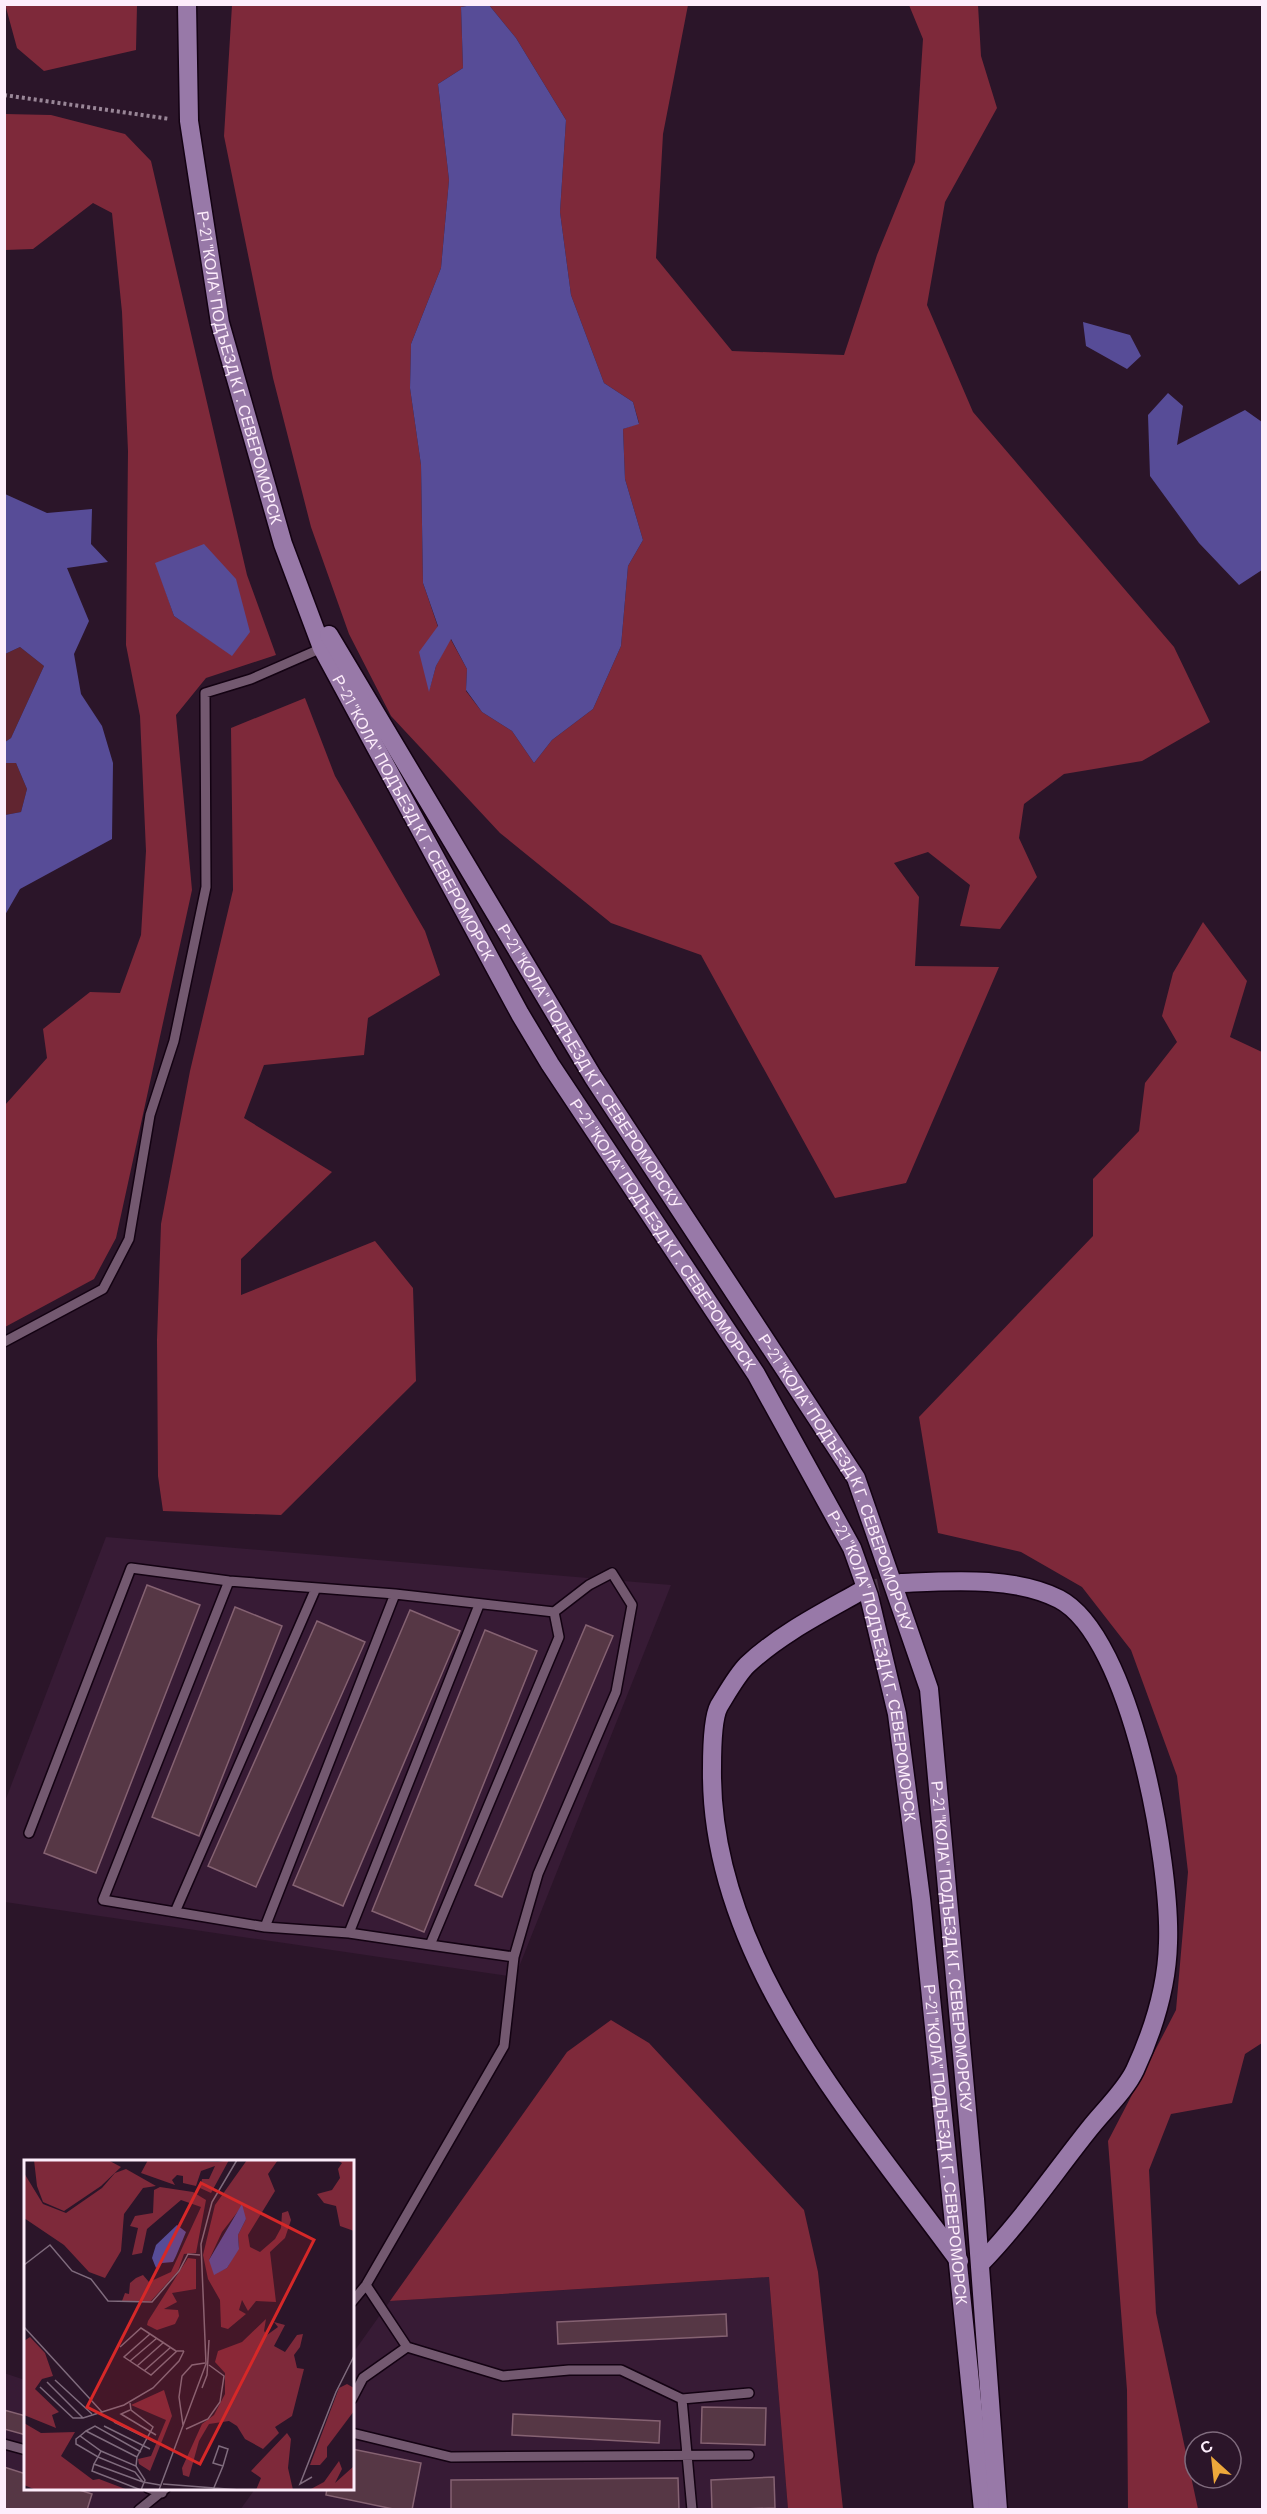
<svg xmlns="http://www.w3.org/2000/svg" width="1267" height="2514" font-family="Barlow,sans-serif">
  <rect width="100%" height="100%" fill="#2b1529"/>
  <!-- built -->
  <path fill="#371b35" d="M 106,1537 L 671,1585 L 515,1977 L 5,1902 L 4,1804 Z
    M 769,2277 L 788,2509 L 240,2510 L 255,2489 L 352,2488 L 353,2353 L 390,2301 Z
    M 4,2373 L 25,2380 L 26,2488 L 162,2489 L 144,2509 L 5,2509 Z"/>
  <!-- green -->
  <path fill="#612530" d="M 20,647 L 44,666 L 11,738 L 5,742 L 5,654 Z
    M 4,763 L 16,763 L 27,789 L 21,812 L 5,815 Z"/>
  <!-- forest -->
  <path fill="#7e293a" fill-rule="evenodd" d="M 5,4 L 137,5 L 136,50 L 44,71 L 17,48 Z
    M 232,5 L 472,5 L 461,7 L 463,68 L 438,84 L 449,180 L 441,268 L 411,344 L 410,388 L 421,465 L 423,583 L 438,627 L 429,691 L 436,666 L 450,638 L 467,669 L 466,691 L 482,712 L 512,731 L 534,763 L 552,740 L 593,709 L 621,646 L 628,566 L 643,540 L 625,479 L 623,429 L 639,423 L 633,402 L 604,383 L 571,295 L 560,212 L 566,120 L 516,38 L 489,5 L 688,5 L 663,134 L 656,258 L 732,351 L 844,355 L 877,255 L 915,162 L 923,39 L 909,5 L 978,5 L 981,56 L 997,108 L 945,202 L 927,305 L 973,412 L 1174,647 L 1210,722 L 1142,761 L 1064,774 L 1024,804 L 1019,838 L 1037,877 L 1000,929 L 960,926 L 970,885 L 928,852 L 894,863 L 919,897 L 915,966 L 999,967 L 906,1183 L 835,1198 L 701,955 L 611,923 L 500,833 L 391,716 L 349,634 L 311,527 L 273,378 L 224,136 Z
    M 5,114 L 51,115 L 125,134 L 151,161 L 247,575 L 276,655 L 206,678 L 176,715 L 192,890 L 116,1238 L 94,1279 L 5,1327 L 5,1105 L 47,1058 L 43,1029 L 90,992 L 120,993 L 141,935 L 146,851 L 140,716 L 126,645 L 128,451 L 122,312 L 112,213 L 93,203 L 33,249 L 5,250 ZM 156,563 L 232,655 L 174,616 Z
    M 305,698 L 335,776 L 425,931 L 440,975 L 368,1018 L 364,1055 L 264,1065 L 244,1118 L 332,1172 L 241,1259 L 241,1295 L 375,1241 L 413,1288 L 416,1381 L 281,1515 L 163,1511 L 158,1476 L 157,1340 L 161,1224 L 190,1071 L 233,890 L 231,728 Z
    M 1203,922 L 1247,981 L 1230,1037 L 1262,1052 L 1262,2043 L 1245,2054 L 1232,2103 L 1171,2114 L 1149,2170 L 1156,2313 L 1198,2509 L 1128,2510 L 1127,2390 L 1108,2141 L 1176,2010 L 1188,1872 L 1177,1776 L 1131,1650 L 1082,1587 L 1021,1552 L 938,1533 L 919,1417 L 1093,1236 L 1093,1179 L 1139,1131 L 1145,1083 L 1177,1042 L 1162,1016 L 1173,973 Z
    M 611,2020 L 649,2043 L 804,2210 L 818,2272 L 843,2509 L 788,2509 L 769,2277 L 390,2301 L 567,2052 Z"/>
  <!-- water -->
  <path fill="#574c97" d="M 472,5 L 489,5 L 516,38 L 566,120 L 560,212 L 571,295 L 604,383 L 633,402 L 639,424 L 623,429 L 625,479 L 643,540 L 628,566 L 621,646 L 593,709 L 552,740 L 534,763 L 512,731 L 482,712 L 466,690 L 467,669 L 451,639 L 436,666 L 429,692 L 419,652 L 438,626 L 423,583 L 421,465 L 410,388 L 411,344 L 441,268 L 449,180 L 438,84 L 463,68 L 461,7 Z
    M 1083,322 L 1130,335 L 1141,356 L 1127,369 L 1086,346 Z
    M 1168,393 L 1183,406 L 1177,445 L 1245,410 L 1262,422 L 1262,570 L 1239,585 L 1199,543 L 1150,476 L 1148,415 Z
    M 5,494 L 47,513 L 92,509 L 91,544 L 108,562 L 67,568 L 89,621 L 74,654 L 81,694 L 102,726 L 113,763 L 112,839 L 20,889 L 5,915 L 5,815 L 21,812 L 27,789 L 16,763 L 5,763 L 5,742 L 11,738 L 44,666 L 20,647 L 5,654 Z
    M 204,544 L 236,579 L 250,632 L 232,656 L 174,616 L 155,563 Z"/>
  <!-- building -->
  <path fill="#563745" stroke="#856272" stroke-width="1.5" d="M 147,1585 L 200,1605 L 96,1873 L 44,1853 Z
    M 235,1607 L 282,1626 L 199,1836 L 152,1817 Z
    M 410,1610 L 460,1631 L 343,1906 L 293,1885 Z
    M 317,1621 L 365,1642 L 256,1887 L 208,1866 Z
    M 586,1625 L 613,1636 L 502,1897 L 475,1885 Z
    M 485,1630 L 537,1651 L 424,1932 L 372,1911 Z
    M 726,2314 L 727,2336 L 558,2344 L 557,2322 Z
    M 702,2407 L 766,2408 L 765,2445 L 701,2443 Z
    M 4,2410 L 26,2416 L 26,2435 L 4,2429 Z
    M 513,2414 L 660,2421 L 659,2443 L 512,2435 Z
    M 352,2449 L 421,2463 L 412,2510 L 398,2510 L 326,2495 L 327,2488 L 352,2488 Z
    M 4,2467 L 26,2474 L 26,2488 L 73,2488 L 92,2494 L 87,2510 L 4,2510 Z
    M 774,2477 L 775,2508 L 712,2510 L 711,2480 Z
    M 678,2478 L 679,2510 L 451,2510 L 451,2480 Z"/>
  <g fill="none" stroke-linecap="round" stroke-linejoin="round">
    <!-- highway-tunnel -->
    <path stroke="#4a3548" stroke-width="18" stroke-dasharray="18 9" stroke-linecap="butt" d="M 861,1591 L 901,1583"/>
    <!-- lane casing -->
    <g stroke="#130212" stroke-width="12">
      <path id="lane" d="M 4,1342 L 103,1289 L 129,1239 L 150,1115 L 174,1041 L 206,887 L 205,693 L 251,679 L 322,648
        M 229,1581 L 103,1900 L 265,1927 L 349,1933 L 430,1945 L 559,1637 L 554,1612 L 589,1585 L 612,1573 L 632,1605 L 616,1692 L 538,1874 L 514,1957 L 504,2046 L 366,2285 L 352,2302
        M 29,1833 L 131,1568 L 229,1581 L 395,1594 L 554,1612
        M 175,1912 L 316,1588
        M 265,1927 L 395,1594
        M 349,1933 L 479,1605
        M 430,1945 L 514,1957
        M 366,2285 L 407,2347 L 503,2376 L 569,2370 L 621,2370 L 682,2399 L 692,2510
        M 352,2399 L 363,2378 L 407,2347
        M 682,2399 L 749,2393
        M 352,2433 L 451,2457 L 749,2455
        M 4,2444 L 26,2450
        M 148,2488 L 162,2493
        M 139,2510 L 166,2488"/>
    </g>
    <!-- primary casing -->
    <g stroke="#130212" stroke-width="21">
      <g id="primary">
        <path id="s1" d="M 187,4 L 189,121 L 220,323 L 283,544 L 322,648 L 520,1014 L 550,1064 L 756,1374 L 852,1548 L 869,1596 L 897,1714 L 921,1899 L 983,2510"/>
        <path id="s2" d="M 329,635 L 593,1077 L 856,1478 L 929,1689 L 975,2199 L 998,2510"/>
        <path d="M 901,1583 C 950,1581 1014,1576 1059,1599 C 1132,1637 1171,1865 1168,1943 C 1167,1985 1153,2031 1135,2070 C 1125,2091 1104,2110 1090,2128 C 1054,2173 1021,2222 981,2263"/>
        <path d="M 861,1591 C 822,1613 780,1634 747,1665 C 737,1675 727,1693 719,1706 C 712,1719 712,1753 712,1768 C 709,1957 854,2117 959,2261"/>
      </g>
    </g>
    <!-- path -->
    <path stroke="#998697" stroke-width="4" stroke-dasharray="3 3" stroke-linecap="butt" d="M 4,95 L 170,119"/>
    <!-- lane -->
    <use href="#lane" stroke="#735970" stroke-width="9"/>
    <!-- primary -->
    <use href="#primary" stroke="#9879a8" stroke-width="18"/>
  </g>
  <g text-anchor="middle" stroke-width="5" stroke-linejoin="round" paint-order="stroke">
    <!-- street labels -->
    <g font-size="16" fill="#fdedfb" stroke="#2b1529">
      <text dy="6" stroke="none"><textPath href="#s1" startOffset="369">Р-21 "КОЛА" ПОДЪЕЗД К Г. СЕВЕРОМОРСК</textPath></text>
      <text dy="6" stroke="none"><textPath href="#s1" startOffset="855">Р-21 "КОЛА" ПОДЪЕЗД К Г. СЕВЕРОМОРСК</textPath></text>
      <text dy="6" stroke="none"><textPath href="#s2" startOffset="504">Р-21 "КОЛА" ПОДЪЕЗД К Г. СЕВЕРОМОРСКУ</textPath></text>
      <text dy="6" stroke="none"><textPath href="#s1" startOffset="1341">Р-21 "КОЛА" ПОДЪЕЗД К Г. СЕВЕРОМОРСК</textPath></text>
      <text dy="6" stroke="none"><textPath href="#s2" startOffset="990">Р-21 "КОЛА" ПОДЪЕЗД К Г. СЕВЕРОМОРСКУ</textPath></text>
      <text dy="6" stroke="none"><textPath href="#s1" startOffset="1827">Р-21 "КОЛА" ПОДЪЕЗД К Г. СЕВЕРОМОРСК</textPath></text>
      <text dy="6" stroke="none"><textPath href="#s2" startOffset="1476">Р-21 "КОЛА" ПОДЪЕЗД К Г. СЕВЕРОМОРСКУ</textPath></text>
      <text dy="6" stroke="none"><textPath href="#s1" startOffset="2313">Р-21 "КОЛА" ПОДЪЕЗД К Г. СЕВЕРОМОРСК</textPath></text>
    </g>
  </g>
  <!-- overview -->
  <g transform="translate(24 2160)">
    <rect width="330" height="330" fill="#2b1529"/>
    <path d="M 10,0 L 84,0 L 97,7 L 77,26 L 40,51 L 19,42 L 13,26 ZM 124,0 L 194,2 L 205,0 L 187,33 L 176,28 L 178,19 L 185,19 L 191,6 L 177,11 L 172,26 L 159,23 L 159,16 L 153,15 L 148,20 L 151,25 L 117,13 ZM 223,0 L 254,0 L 244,14 L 251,31 L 224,75 L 226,87 L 236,92 L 251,79 L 257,68 L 258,53 L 264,51 L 267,60 L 261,78 L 246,92 L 252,142 L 232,141 L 224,151 L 218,140 L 215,150 L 222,154 L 204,169 L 197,167 L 196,140 L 184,119 L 179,95 L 191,45 ZM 215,50 L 222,59 L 214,75 L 215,87 L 203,108 L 190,114 L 188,100 L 185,100 L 198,72 ZM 313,0 L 330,0 L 330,71 L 316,66 L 312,46 L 300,43 L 293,34 L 308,30 L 316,18 L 314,9 L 318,3 ZM 102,9 L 132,26 L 119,28 L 100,54 L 97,91 L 81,118 L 65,112 L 40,85 L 0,58 L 0,13 L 19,44 L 42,53 L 78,28 L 91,13 ZM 136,27 L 169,32 L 182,40 L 172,93 L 160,94 L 154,111 L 127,141 L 98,141 L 101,133 L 105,134 L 106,123 L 112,118 L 119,115 L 125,122 L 147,112 L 177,47 L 157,40 L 123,69 L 118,93 L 108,95 L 114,68 L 106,66 L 111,56 L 129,53 L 130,30 ZM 164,98 L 172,99 L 172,129 L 148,133 L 153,142 L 140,149 L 154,150 L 155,156 L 151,164 L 133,170 L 123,165 L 124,161 ZM 242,159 L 240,171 L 243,175 L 254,167 L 250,162 L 261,165 L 250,186 L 261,192 L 273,175 L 279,174 L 276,187 L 270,195 L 273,208 L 280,209 L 268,256 L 251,267 L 255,273 L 239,289 L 221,279 L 213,266 L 205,261 L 185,264 L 175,281 L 165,317 L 159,315 L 158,308 L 178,264 L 190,255 L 201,234 L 201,213 L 191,202 L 194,191 L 218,182 ZM 6,177 L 21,193 L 29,216 L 18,219 L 11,229 L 35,252 L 28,255 L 32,268 L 0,255 L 0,181 ZM 323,224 L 330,228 L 330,251 L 303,287 L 303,297 L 296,305 L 286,305 L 315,228 ZM 140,230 L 148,256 L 126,311 L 115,304 L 114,299 L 127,296 L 142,260 L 107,245 ZM 0,263 L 17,273 L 51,272 L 37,296 L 69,320 L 75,319 L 104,330 L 12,330 L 0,325 ZM 263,273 L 267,279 L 264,308 L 269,330 L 232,330 L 237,318 L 227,311 ZM 315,301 L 318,309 L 311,323 L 330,306 L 330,330 L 285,330 L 300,322 Z" fill="#7e293a" fill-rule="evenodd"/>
    <path d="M 218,44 L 222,59 L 214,75 L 215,89 L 203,108 L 190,115 L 185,100 ZM 153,65 L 162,72 L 152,96 L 149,102 L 138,103 L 132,108 L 128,98 L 132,85 Z" fill="#574c97"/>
    <path fill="none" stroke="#7f6b7d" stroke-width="1.5" d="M 0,105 L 26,85 L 48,111 L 67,119 L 84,141 L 128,142 L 155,111 L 164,94 L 176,95M 0,120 L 0,149M 0,167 L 78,252M 126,174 L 100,197 L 127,215 L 153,191 L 160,191M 96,187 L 117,168 L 152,191M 106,201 L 133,178M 113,206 L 140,182M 120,211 L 147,187M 31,220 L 68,254M 23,222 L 59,258M 16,227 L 49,258 L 59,258 L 100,245 L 129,228 L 155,201 L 160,191M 178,228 L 183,215 L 185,180M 106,243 L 107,250 L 129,267 L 113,297 L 112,306M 106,250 L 97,254 L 132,275M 90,262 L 131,282M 159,265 L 155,237 L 158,216 L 168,205 L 181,203M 80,266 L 126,289M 162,269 L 184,259 L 196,242 L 200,216 L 185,205M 62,271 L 71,266 L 117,292M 56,276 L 62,271 L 113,297M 70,304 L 68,311 L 117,330 L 121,320 L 112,306 L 77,291 L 56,276 L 52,279 L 52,284 L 74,297 L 77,291M 288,317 L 276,324 L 312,232 L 330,196M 119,322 L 111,312 L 74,297 L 70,304 L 119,322 L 136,325M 139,324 L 216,330M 135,330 L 182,204 L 177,84 L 188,42 L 213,0M 189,330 L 199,306 L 204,289 L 195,286 L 189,303 L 199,306"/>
    <path fill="#d62828" fill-opacity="0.15" stroke="#d62828" stroke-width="3" d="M 177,23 L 290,80 L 176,304 L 63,247 Z"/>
    <rect width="330" height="330" fill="none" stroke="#fdedfb" stroke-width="3"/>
  </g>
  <!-- border -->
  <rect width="1267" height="2514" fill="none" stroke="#fdedfb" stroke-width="12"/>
  <!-- north arrow -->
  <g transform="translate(1213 2460) rotate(333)"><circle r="28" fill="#2b1529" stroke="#7f6b7d" stroke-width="1.5"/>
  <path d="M0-4.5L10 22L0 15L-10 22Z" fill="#eda83b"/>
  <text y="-9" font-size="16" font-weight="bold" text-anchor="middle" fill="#fdedfb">С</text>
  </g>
</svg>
